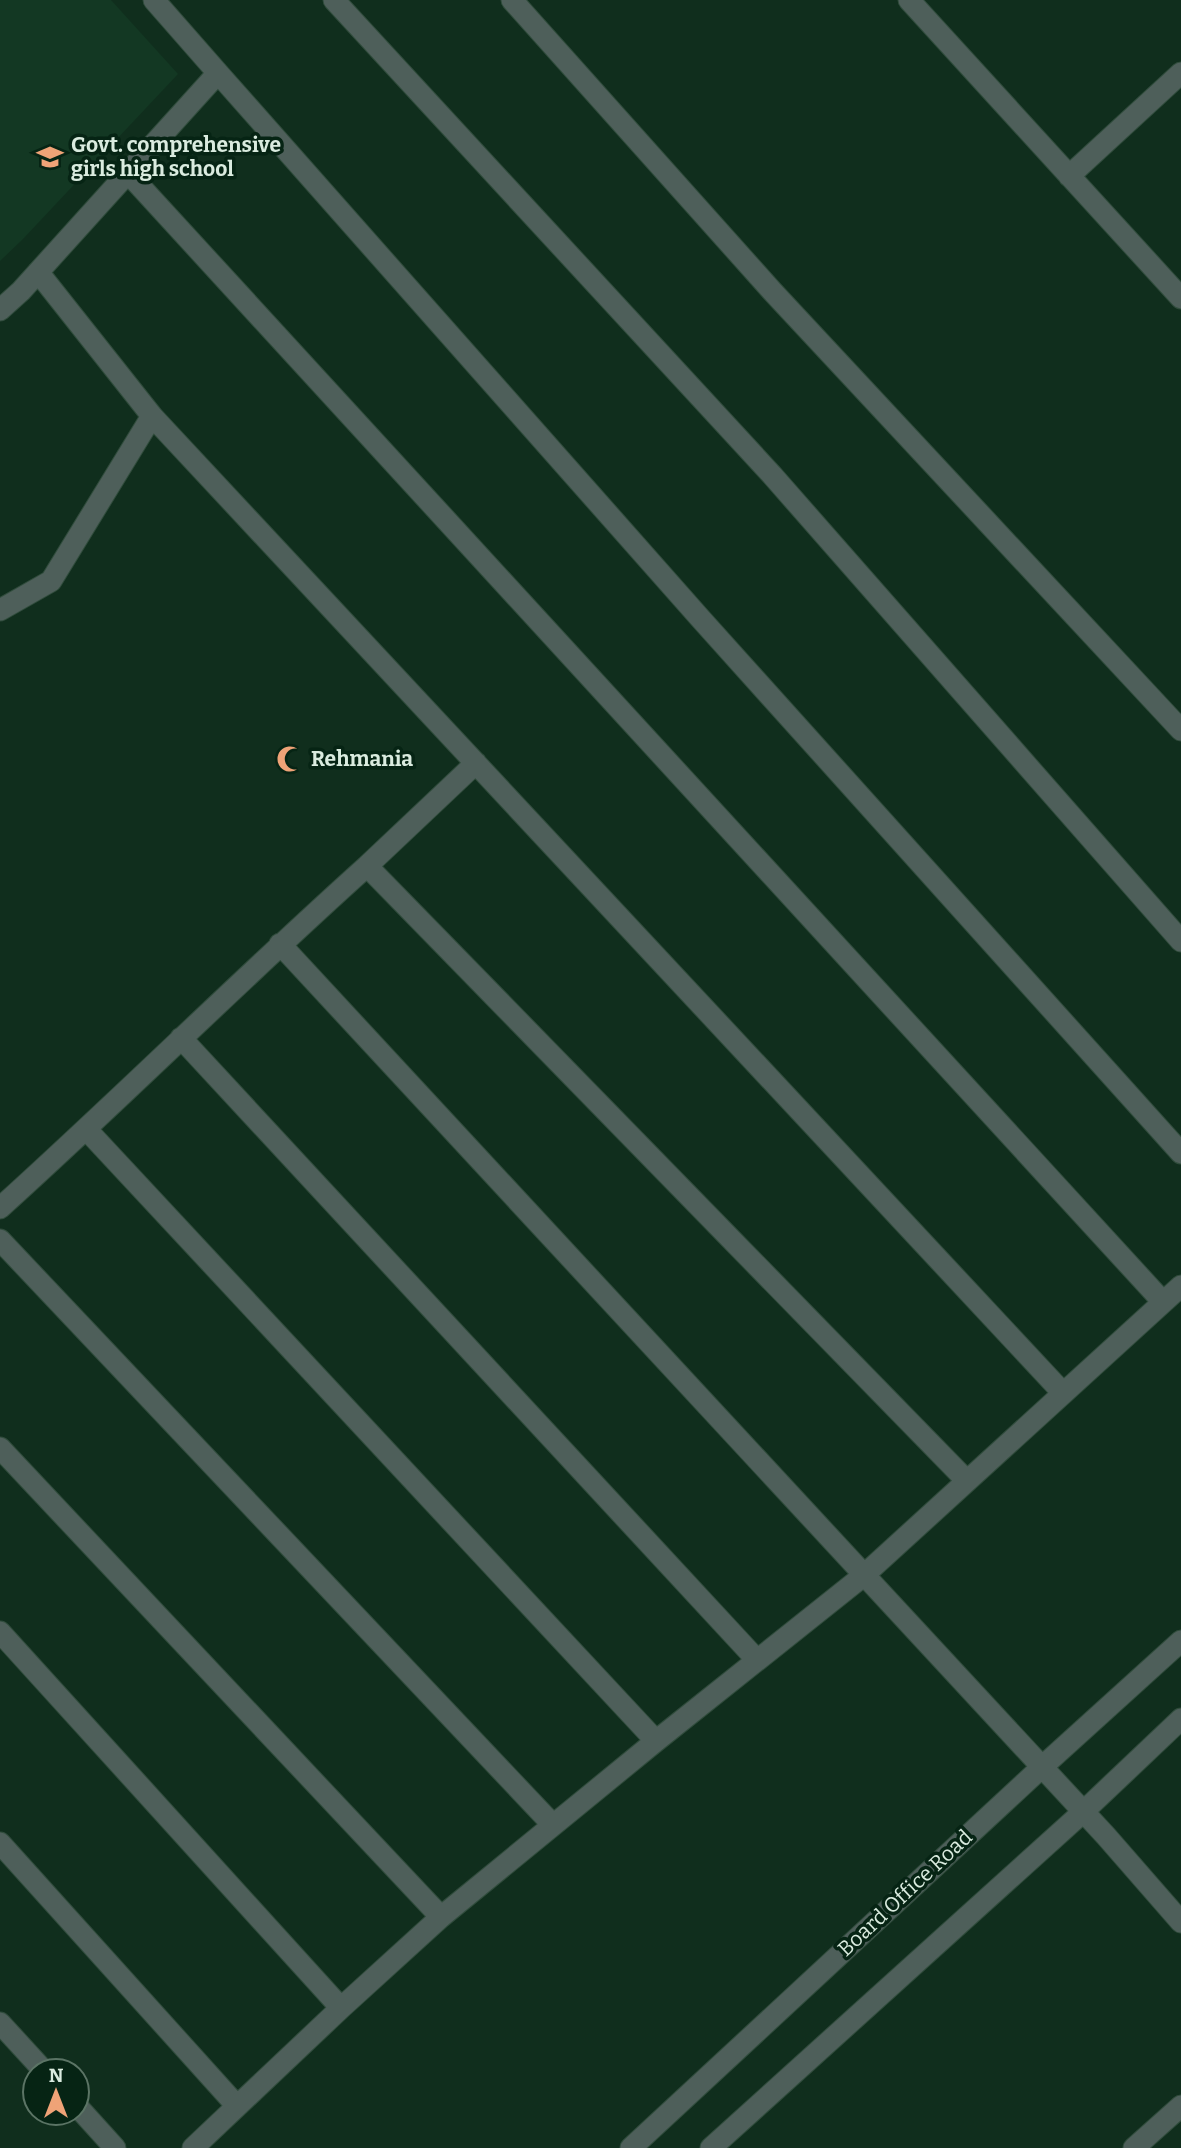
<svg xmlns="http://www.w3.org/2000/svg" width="1181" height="2148" font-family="Bitter,serif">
  <rect width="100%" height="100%" fill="#102e1d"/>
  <!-- built -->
  <path fill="#133823" d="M 0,0 L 111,0 L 178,74 L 23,239 L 0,261 Z"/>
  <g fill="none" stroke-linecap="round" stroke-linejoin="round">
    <!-- minor casing -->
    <g stroke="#304c3c" stroke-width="23">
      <path id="minor" d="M 334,0 L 772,475 L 1181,941
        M 512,0 L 772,291 L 1181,730
        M 909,0 L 1181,298
        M 218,73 L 700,618 L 1181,1153
        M 128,173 L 1163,1302
        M 1069,176 L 1181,73
        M 0,310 L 21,291 L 218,73 L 154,0
        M 152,416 L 1063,1393
        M 0,610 L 51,581 L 152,416 L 38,272
        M 367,866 L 476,763
        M 280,944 L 1106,1836 L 1181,1922
        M 181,1038 L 757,1660
        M 87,1130 L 656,1741
        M 0,1208 C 124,1096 242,978 367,866 L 967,1481
        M 0,1240 L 553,1825
        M 0,1448 L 441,1917
        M 0,1632 L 341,2008
        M 0,1843 L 237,2106
        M 0,2023 L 44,2071
        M 77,2106 L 115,2148
        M 193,2148 L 341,2008 L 441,1917 L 656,1741 L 863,1576 L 1181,1286
        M 631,2148 L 1042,1767 L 1181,1641
        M 711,2148 L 1083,1812 L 1181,1719
        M 1134,2148 L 1181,2106"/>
    </g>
    <!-- minor -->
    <use href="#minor" stroke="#4e5f5a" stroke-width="21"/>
  </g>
  <!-- icons -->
  <defs>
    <g id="school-bare" transform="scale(2.1)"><path d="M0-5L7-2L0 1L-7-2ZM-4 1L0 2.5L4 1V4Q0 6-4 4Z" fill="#efa377" stroke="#062414" stroke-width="2.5" paint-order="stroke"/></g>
    <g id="mosque-bare" transform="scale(2.1)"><path d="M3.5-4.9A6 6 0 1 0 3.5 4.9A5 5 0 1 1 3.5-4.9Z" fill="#efa377" stroke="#062414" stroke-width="2.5" paint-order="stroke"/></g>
  </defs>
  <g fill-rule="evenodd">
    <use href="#school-bare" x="50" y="157"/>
    <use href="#mosque-bare" x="290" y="759"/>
  </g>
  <g text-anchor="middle" stroke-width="7" stroke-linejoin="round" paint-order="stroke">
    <!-- poi labels -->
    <g font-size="21" font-weight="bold" fill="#daebdf" stroke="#062414" text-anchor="start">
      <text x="71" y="152">Govt. comprehensive<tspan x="71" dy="24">girls high school</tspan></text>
      <text x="311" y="766">Rehmania</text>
    </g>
    <!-- street labels -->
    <g font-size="21" fill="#daebdf" stroke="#062414">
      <text transform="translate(905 1893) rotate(-43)" y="7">Board Office Road</text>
    </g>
  </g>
  <!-- north arrow -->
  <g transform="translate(56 2092)"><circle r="33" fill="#062414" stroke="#5b7465" stroke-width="2"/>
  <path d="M0-5L12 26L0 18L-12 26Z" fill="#efa377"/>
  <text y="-10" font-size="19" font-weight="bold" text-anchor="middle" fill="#daebdf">N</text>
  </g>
</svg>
